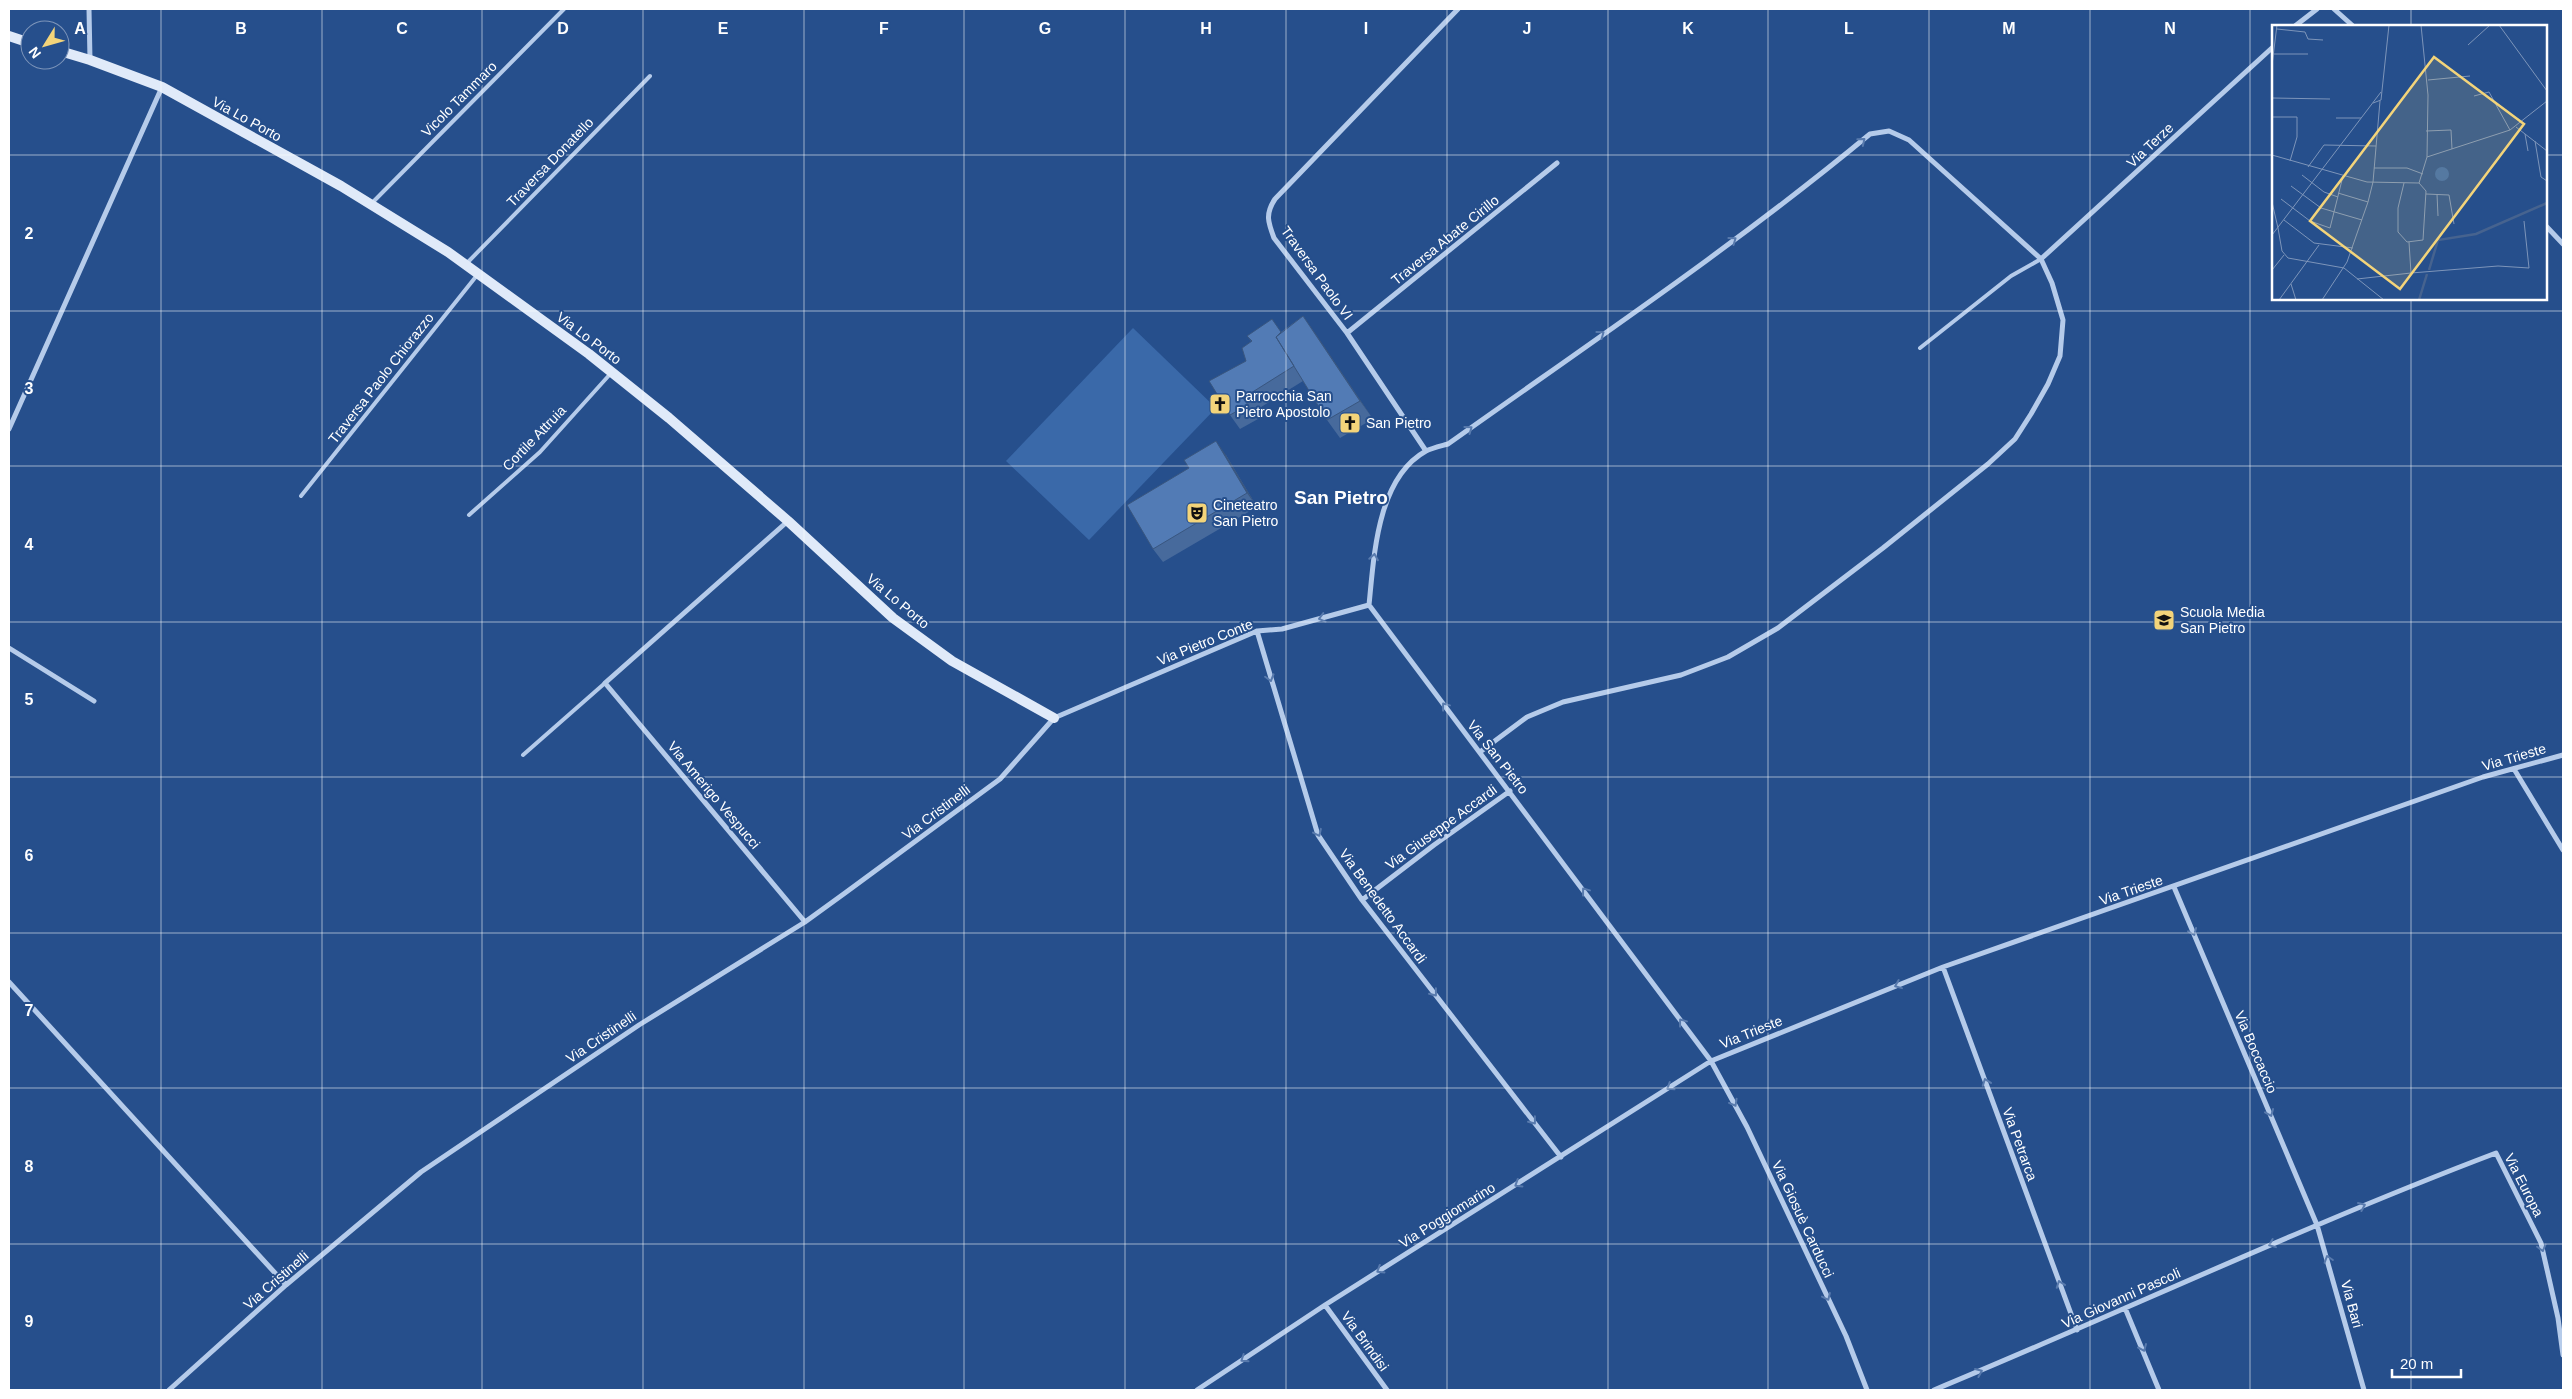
<svg xmlns="http://www.w3.org/2000/svg" width="2572" height="1399" font-family="Helvetica,sans-serif">
  <rect width="100%" height="100%" fill="#264f8c"/>
  <!-- green -->
  <path fill="#3a69a9" d="M 1133,328 L 1216,408 L 1089,540 L 1006,461 Z"/>
  <g fill="none" stroke-linecap="round" stroke-linejoin="round">
    <!-- lane -->
    <path stroke="#b5cbea" stroke-width="4" d="M 372,203 L 564,9
      M 467,263 L 650,76
      M 1920,348 L 2011,276 L 2041,259
      M 301,496 L 478,274
      M 469,515 L 540,452 L 612,372
      M 523,755 L 605,683"/>
    <!-- street -->
    <path stroke="#b5cbea" stroke-width="5" d="M 89,9 L 90,60
      M 2334,9 L 2353,26
      M 2295,26 L 2317,9
      M 2546,226 L 2563,244
      M 2041,259 L 2273,47
      M 1347,333 L 1557,163
      M 9,429 L 162,87
      M 1426,451 L 1347,333 L 1274,238 C 1268,222 1265,214 1275,199 L 1458,9
      M 788,521 L 605,683 L 805,922
      M 1257,631 L 1318,835 L 1362,900 L 1561,1157
      M 9,648 L 94,701
      M 1480,752 L 1527,717 L 1563,702 L 1681,675 L 1728,657 L 1778,628 L 1883,548 L 1988,464 L 2015,439 L 2031,414 L 2048,384 L 2060,356 L 2063,320 L 2052,283 L 2041,259 L 1909,140 L 1889,131 L 1870,134 C 1736,245 1590,343 1448,444 C 1441,446 1432,448 1426,451 C 1377,478 1374,556 1369,605 L 1711,1061 L 1747,1127 L 1846,1336 L 1867,1390
      M 2514,769 L 2563,850
      M 2174,887 L 2317,1225 L 2364,1390
      M 1362,900 L 1434,845 L 1510,791
      M 1943,967 L 2077,1330
      M 9,982 L 286,1285
      M 1325,1305 L 1387,1390
      M 2125,1308 L 2159,1390
      M 169,1390 L 286,1285 L 421,1172 L 639,1025 L 805,922 L 845,893 L 1000,779 L 1054,718 L 1257,631 L 1282,629 L 1369,605
      M 1197,1390 L 1325,1305 L 1711,1061 L 1943,967 L 2483,777 L 2563,755
      M 1934,1390 C 2122,1312 2306,1225 2496,1153 L 2541,1243 L 2558,1318 L 2563,1355"/>
    <!-- secondary -->
    <path stroke="#e0eaf9" stroke-width="10" d="M 9,36 L 30,43
      M 60,51 L 90,60 L 162,87 L 341,186 L 448,252 L 589,354 L 669,418 L 788,521 L 893,618 L 952,661 L 1054,718"/>
  </g>
  <!-- wall -->
  <path fill="#476a9c" d="M 1303,316 L 1373,419 L 1340,438 L 1327,420 L 1303,381 L 1253,412 L 1258,419 L 1240,429 L 1230,415 L 1246,361 L 1251,341 L 1247,336 L 1281,332 Z
    M 1226,455 L 1257,507 L 1163,562 L 1153,549 Z"/>
  <!-- shaded-wall -->
  <path fill="#39567f" d="M 1303,316 L 1316,334 L 1373,419 L 1360,401 Z
    M 1216,441 L 1226,455 L 1257,507 L 1247,493 Z"/>
  <!-- building -->
  <path fill="#527bb5" stroke="#39567f" d="M 1303,316 L 1360,401 L 1327,420 L 1276,337 Z
    M 1272,319 L 1281,332 L 1276,337 L 1294,366 L 1243,398 L 1248,405 L 1230,415 L 1209,381 L 1246,361 L 1242,348 L 1252,341 L 1247,336 Z
    M 1216,441 L 1247,493 L 1153,549 L 1127,505 L 1189,468 L 1184,460 Z"/>
  <!-- one-way arrows -->
  <defs><path id="oneway-chevron" d="M-2-3.5L2.5 0L-2 3.5" fill="none" stroke-width="1.6" stroke-linecap="round" stroke-linejoin="round" transform="scale(1.25)"/></defs>
  <g stroke="#587aad">
    <use href="#oneway-chevron" transform="translate(1862 141) rotate(-39)"/>
    <use href="#oneway-chevron" transform="translate(1733 240) rotate(-36)"/>
    <use href="#oneway-chevron" transform="translate(1601 334) rotate(-36)"/>
    <use href="#oneway-chevron" transform="translate(1469 429) rotate(-36)"/>
    <use href="#oneway-chevron" transform="translate(1374 557) rotate(-81)"/>
    <use href="#oneway-chevron" transform="translate(1322 618) rotate(165)"/>
    <use href="#oneway-chevron" transform="translate(1270 678) rotate(74)"/>
    <use href="#oneway-chevron" transform="translate(1445 706) rotate(-127)"/>
    <use href="#oneway-chevron" transform="translate(1318 833) rotate(65)"/>
    <use href="#oneway-chevron" transform="translate(1585 891) rotate(-127)"/>
    <use href="#oneway-chevron" transform="translate(2193 932) rotate(67)"/>
    <use href="#oneway-chevron" transform="translate(1898 985) rotate(158)"/>
    <use href="#oneway-chevron" transform="translate(1434 993) rotate(52)"/>
    <use href="#oneway-chevron" transform="translate(1682 1022) rotate(-127)"/>
    <use href="#oneway-chevron" transform="translate(1986 1082) rotate(-110)"/>
    <use href="#oneway-chevron" transform="translate(1670 1087) rotate(147)"/>
    <use href="#oneway-chevron" transform="translate(1734 1103) rotate(61)"/>
    <use href="#oneway-chevron" transform="translate(2270 1113) rotate(67)"/>
    <use href="#oneway-chevron" transform="translate(1533 1121) rotate(52)"/>
    <use href="#oneway-chevron" transform="translate(1518 1184) rotate(148)"/>
    <use href="#oneway-chevron" transform="translate(2362 1206) rotate(-23)"/>
    <use href="#oneway-chevron" transform="translate(2272 1244) rotate(158)"/>
    <use href="#oneway-chevron" transform="translate(2542 1248) rotate(75)"/>
    <use href="#oneway-chevron" transform="translate(2328 1259) rotate(-108)"/>
    <use href="#oneway-chevron" transform="translate(1380 1270) rotate(148)"/>
    <use href="#oneway-chevron" transform="translate(2060 1284) rotate(-110)"/>
    <use href="#oneway-chevron" transform="translate(1827 1297) rotate(65)"/>
    <use href="#oneway-chevron" transform="translate(2143 1348) rotate(66)"/>
    <use href="#oneway-chevron" transform="translate(1244 1359) rotate(146)"/>
    <use href="#oneway-chevron" transform="translate(1979 1372) rotate(-23)"/>
  </g>
  <!-- grid -->
  <path fill="none" stroke="#fff" stroke-width="1" stroke-opacity="0.55" d="M 161,9 L 161,1390M 322,9 L 322,1390M 482,9 L 482,1390M 643,9 L 643,1390M 804,9 L 804,1390M 964,9 L 964,1390M 1125,9 L 1125,1390M 1286,9 L 1286,1390M 1447,9 L 1447,1390M 1608,9 L 1608,1390M 1768,9 L 1768,1390M 1929,9 L 1929,1390M 2090,9 L 2090,1390M 2250,9 L 2250,1390M 2411,9 L 2411,26M 9,155 L 2273,155M 2546,155 L 2563,155M 2411,299 L 2411,1390M 9,311 L 2563,311M 9,466 L 2563,466M 9,622 L 2563,622M 9,777 L 2563,777M 9,933 L 2563,933M 9,1088 L 2563,1088M 9,1244 L 2563,1244"/>
  <!-- icons -->
  <defs>
    <g id="church-square" transform="scale(1.125)"><rect x="-9" y="-9" width="18" height="18" rx="4" fill="#f3d47a" stroke="#264f8c"/><path d="M-1.2-6h2.4v3.5h3.3v2.4h-3.3V6h-2.4V-.1h-3.3v-2.4h3.3Z" fill="#111"/></g>
    <g id="theatre-square" transform="scale(1.125)"><rect x="-9" y="-9" width="18" height="18" rx="4" fill="#f3d47a" stroke="#264f8c"/><path d="M-5-5.5Q0-4 5-5.5V0Q5 5 0 6Q-5 5-5 0ZM-3.3-2.5H-1v1.5H-3.3ZM1-2.5H3.3v1.5H1ZM-2.8 1Q0 5.5 2.8 1Z" fill="#111"/></g>
    <g id="school-square" transform="scale(1.125)"><rect x="-9" y="-9" width="18" height="18" rx="4" fill="#f3d47a" stroke="#264f8c"/><path d="M0-5L7-2L0 1L-7-2ZM-4 1L0 2.5L4 1V4Q0 6-4 4Z" fill="#111"/></g>
  </defs>
  <g fill-rule="evenodd">
    <use href="#church-square" x="1220" y="404"/>
    <use href="#church-square" x="1350" y="423"/>
    <use href="#theatre-square" x="1197" y="513"/>
    <use href="#school-square" x="2164" y="620"/>
  </g>
  <g text-anchor="middle" stroke-width="4" stroke-linejoin="round" paint-order="stroke">
    <!-- street labels -->
    <g font-size="14" fill="#fff" stroke="#264f8c">
      <text transform="translate(459 99) rotate(-45)" y="5">Vicolo Tammaro</text>
      <text transform="translate(247 119) rotate(29)" y="5">Via Lo Porto</text>
      <text transform="translate(2150 145) rotate(-43)" y="5">Via Terze</text>
      <text transform="translate(550 162) rotate(-46)" y="5">Traversa Donatello</text>
      <text transform="translate(1445 240) rotate(-39)" y="5">Traversa Abate Cirillo</text>
      <text transform="translate(1317 273) rotate(54)" y="5">Traversa Paolo VI</text>
      <text transform="translate(589 338) rotate(37)" y="5">Via Lo Porto</text>
      <text transform="translate(381 378) rotate(-52)" y="5">Traversa Paolo Chiorazzo</text>
      <text transform="translate(534 438) rotate(-46)" y="5">Cortile Attruia</text>
      <text transform="translate(898 601) rotate(40)" y="5">Via Lo Porto</text>
      <text transform="translate(1205 642) rotate(-22)" y="5">Via Pietro Conte</text>
      <text transform="translate(1498 757) rotate(52)" y="5">Via San Pietro</text>
      <text transform="translate(2514 757) rotate(-16)" y="5">Via Trieste</text>
      <text transform="translate(714 795) rotate(50)" y="5">Via Amerigo Vespucci</text>
      <text transform="translate(936 812) rotate(-37)" y="5">Via Cristinelli</text>
      <text transform="translate(1441 827) rotate(-36)" y="5">Via Giuseppe Accardi</text>
      <text transform="translate(2131 890) rotate(-19)" y="5">Via Trieste</text>
      <text transform="translate(1383 906) rotate(54)" y="5">Via Benedetto Accardi</text>
      <text transform="translate(1751 1032) rotate(-22)" y="5">Via Trieste</text>
      <text transform="translate(601 1037) rotate(-34)" y="5">Via Cristinelli</text>
      <text transform="translate(2256 1052) rotate(67)" y="5">Via Boccaccio</text>
      <text transform="translate(2020 1144) rotate(70)" y="5">Via Petrarca</text>
      <text transform="translate(2524 1185) rotate(63)" y="5">Via Europa</text>
      <text transform="translate(1447 1215) rotate(-32)" y="5">Via Poggiomarino</text>
      <text transform="translate(1803 1219) rotate(65)" y="5">Via Giosuè Carducci</text>
      <text transform="translate(276 1280) rotate(-41)" y="5">Via Cristinelli</text>
      <text transform="translate(2121 1298) rotate(-24)" y="5">Via Giovanni Pascoli</text>
      <text transform="translate(2352 1304) rotate(75)" y="5">Via Bari</text>
      <text transform="translate(1365 1341) rotate(54)" y="5">Via Brindisi</text>
    </g>
    <!-- poi labels -->
    <g font-size="14" fill="#fff" stroke="#264f8c" text-anchor="start">
      <text x="1236" y="401">Parrocchia San<tspan x="1236" dy="16">Pietro Apostolo</tspan></text>
      <text x="1366" y="428">San Pietro</text>
      <text x="1213" y="510">Cineteatro<tspan x="1213" dy="16">San Pietro</tspan></text>
      <text x="2180" y="617">Scuola Media<tspan x="2180" dy="16">San Pietro</tspan></text>
    </g>
    <!-- district labels -->
    <g font-size="19" font-weight="bold" fill="#fff" stroke="#264f8c">
      <text x="1341" y="504">San Pietro</text>
    </g>
  </g>
  <!-- overview -->
  <g transform="translate(2272 25)">
    <rect width="275" height="275" fill="#264f8c"/>
    <path d="M163 149a7 7 0 1 1 14 0a7 7 0 1 1-14 0Z" fill="#3a69a9"/>
    <path fill="none" stroke="#46638f" stroke-width="2.5" d="M 157,245 L 166,215 L 204,209 L 275,178M 147,275 L 155,249"/>
    <path fill="none" stroke="#7d95ba" stroke-width="1" d="M 227,0 L 275,66M 5,4 L 33,7 L 36,14 L 51,15M 196,20 L 218,0M 2,29 L 36,29M 0,40 L 5,0M 156,55 L 198,51M 202,71 L 217,67 L 238,105M 0,73 L 58,74M 101,78 L 109,75 L 117,0M 0,92 L 25,92 L 25,112 L 18,136M 64,93 L 89,93M 244,102 L 275,126M 154,106 L 179,105 L 180,124M 253,109 L 256,126M 263,116 L 269,152 L 275,156M 0,130 L 95,157 L 147,158 L 154,166 L 151,215 L 135,217 L 126,207 L 126,183 L 132,158M 155,132 L 238,105 L 275,76M 36,142 L 52,120 L 104,121M 102,143 L 135,143 L 151,149M 30,150 L 52,167 L 66,172M 147,158 L 155,132 L 156,70 L 149,0M 19,161 L 49,183 L 90,195M 66,168 L 96,177M 154,169 L 177,170 L 182,199M 165,169 L 166,191M 9,174 L 38,196 L 58,203 L 71,151M 0,177 L 6,203M 12,195 L 42,218 L 81,223M 6,203 L 10,226 L 16,233 L 72,243 L 112,275M 0,210 L 109,67M 0,245 L 12,230M 139,248 L 226,241 L 257,243 L 252,196M 85,254 L 139,248 L 137,217M 19,259 L 24,275M 7,275 L 47,220M 50,275 L 75,237 L 96,177 L 101,157 L 108,76"/>
    <path fill="#f3d47a" fill-opacity="0.15" stroke="#f3d47a" stroke-width="2.5" d="M 162,32 L 252,99 L 128,264 L 38,196 Z"/>
    <rect width="275" height="275" fill="none" stroke="#fff" stroke-width="2.5"/>
  </g>
  <g font-size="16" text-anchor="middle" font-weight="bold" fill="#fff" stroke="#264f8c" stroke-width="4" stroke-linejoin="round" paint-order="stroke">
    <text x="80" y="34">A</text>
    <text x="241" y="34">B</text>
    <text x="402" y="34">C</text>
    <text x="563" y="34">D</text>
    <text x="723" y="34">E</text>
    <text x="884" y="34">F</text>
    <text x="1045" y="34">G</text>
    <text x="1206" y="34">H</text>
    <text x="1366" y="34">I</text>
    <text x="1527" y="34">J</text>
    <text x="1688" y="34">K</text>
    <text x="1849" y="34">L</text>
    <text x="2009" y="34">M</text>
    <text x="2170" y="34">N</text>
    <text x="29" y="239">2</text>
    <text x="29" y="394">3</text>
    <text x="29" y="550">4</text>
    <text x="29" y="705">5</text>
    <text x="29" y="861">6</text>
    <text x="29" y="1016">7</text>
    <text x="29" y="1172">8</text>
    <text x="29" y="1327">9</text>
  </g>
  <!-- border -->
  <rect width="2572" height="1399" fill="none" stroke="#ffffff" stroke-width="20"/>
  <!-- north arrow -->
  <g transform="translate(45 45) rotate(233)"><circle r="24" fill="#264f8c" stroke="#7d95ba"/>
  <path d="M0-4L9 19L0 12L-9 19Z" fill="#f3d47a"/>
  <text y="-8" font-size="14" font-weight="bold" text-anchor="middle" fill="#ffffff">N</text>
  </g>
  <!-- scale -->
  <path d="M2392 1369v8h69v-8" fill="none" stroke="#ffffff" stroke-width="2.5"/>
  <text x="2400" y="1369" font-size="15" fill="#ffffff" stroke="#264f8c" stroke-width="4" paint-order="stroke">20 m</text>
</svg>
